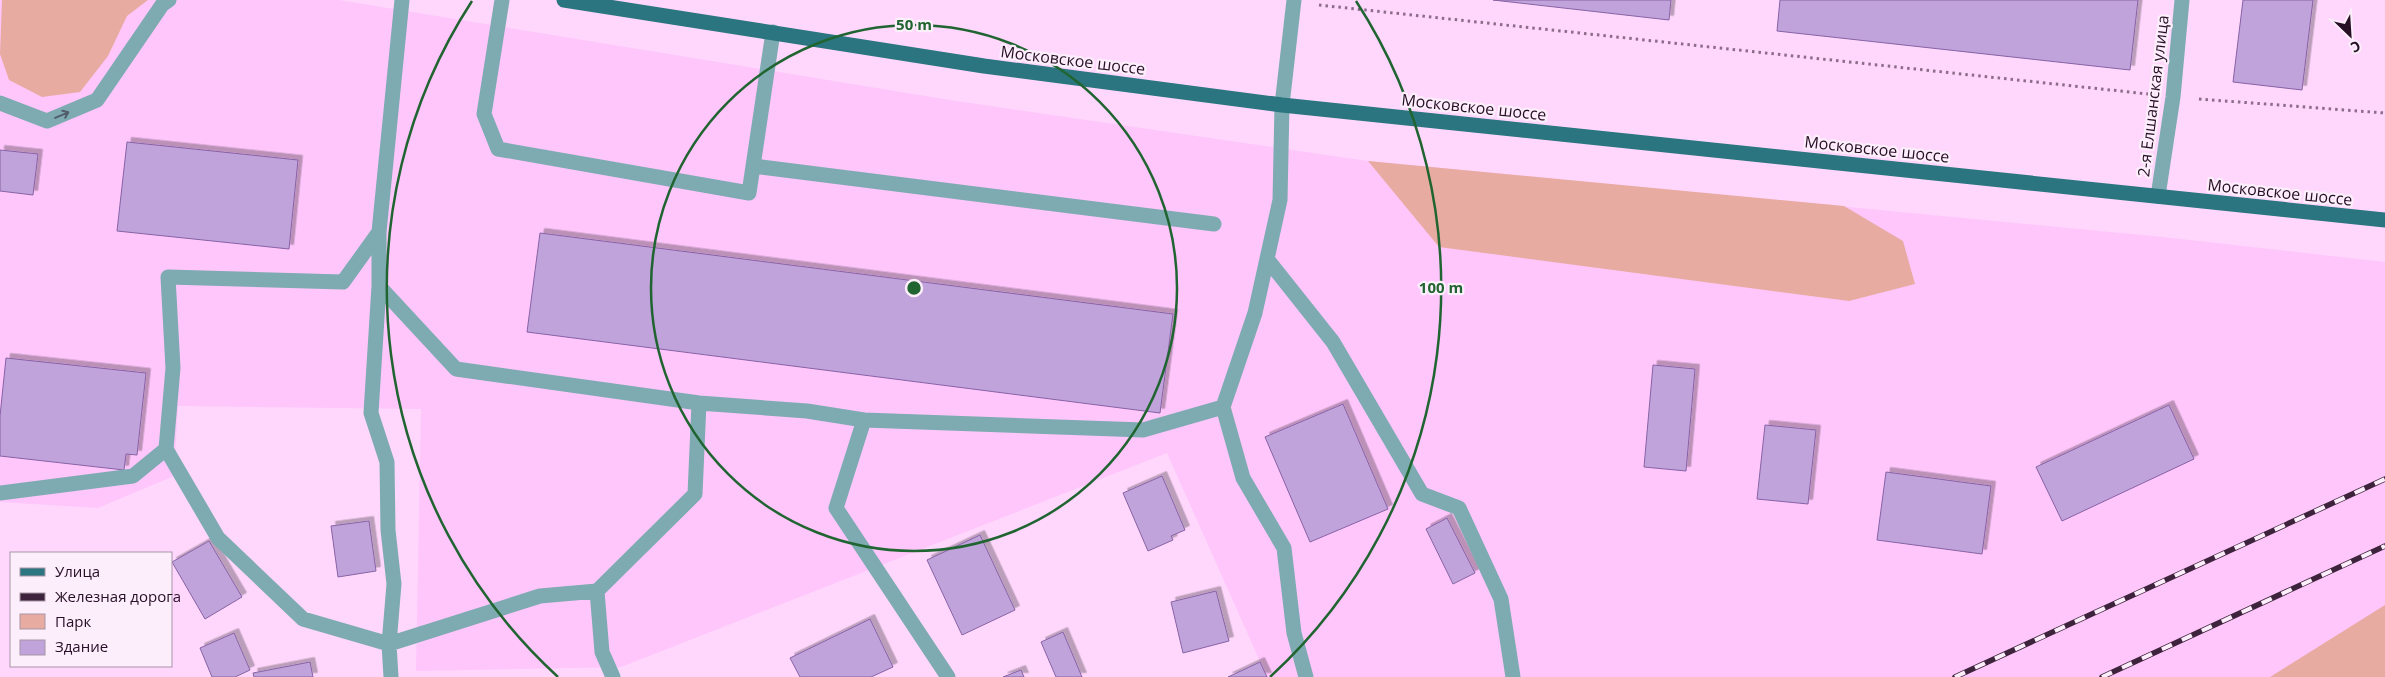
<svg xmlns="http://www.w3.org/2000/svg" width="2385" height="677" font-family="'Open Sans',sans-serif">
  <defs>
    <filter id="shadow"><feDropShadow dx="4.5" dy="-4.5" stdDeviation="0" flood-color="#0004"/></filter>
  </defs>
  <rect width="100%" height="100%" fill="#ffd7fc"/>
  <!-- built -->
  <path fill="#ffc6fb" d="M 0,0 L 339,0 L 950,100 L 1368,161 L 2163,237 L 2385,262 L 2385,677 L 1267,677 L 1167,453 L 621,667 L 416,671 L 421,409 L 178,406 L 174,476 L 98,508 L 0,502 Z"/>
  <!-- green -->
  <path fill="#e8aba2" d="M 2,0 L 148,0 L 127,16 L 108,56 L 80,92 L 42,97 L 9,80 L 0,54 Z
    M 1368,161 L 1844,206 L 1903,241 L 1915,284 L 1849,301 L 1439,247 Z
    M 2385,605 L 2385,677 L 2270,677 Z"/>
  <!-- building -->
  <path fill="#c0a3db" stroke="#8762a5" filter="url(#shadow)" d="M 1493,0 L 1671,0 L 1669,20 Z
    M 1780,0 L 2138,0 L 2130,70 L 1777,31 Z
    M 2243,0 L 2313,0 L 2302,90 L 2233,82 Z
    M 127,142 L 298,160 L 289,249 L 117,231 Z
    M 0,150 L 38,154 L 33,195 L 0,191 Z
    M 540,233 L 1173,314 L 1160,413 L 527,332 Z
    M 6,358 L 146,373 L 137,455 L 126,454 L 124,470 L 0,456 L 0,416 Z
    M 1653,365 L 1695,369 L 1686,471 L 1644,467 Z
    M 1343,404 L 1388,509 L 1310,542 L 1265,437 Z
    M 2169,405 L 2194,459 L 2062,521 L 2036,467 Z
    M 1765,425 L 1816,430 L 1808,504 L 1757,499 Z
    M 1886,472 L 1991,486 L 1982,554 L 1877,540 Z
    M 1162,476 L 1185,530 L 1171,536 L 1173,540 L 1148,551 L 1123,493 Z
    M 1447,518 L 1475,573 L 1453,584 L 1426,529 Z
    M 369,521 L 376,571 L 338,577 L 331,526 Z
    M 980,535 L 1015,610 L 962,635 L 927,560 Z
    M 209,541 L 242,597 L 205,619 L 172,562 Z
    M 1216,591 L 1229,641 L 1183,653 L 1171,602 Z
    M 870,619 L 893,667 L 871,677 L 800,677 L 790,658 Z
    M 1063,632 L 1082,677 L 1056,677 L 1041,642 Z
    M 234,633 L 250,670 L 235,677 L 212,677 L 200,648 Z
    M 310,662 L 313,677 L 254,677 L 253,673 Z
    M 1260,662 L 1267,677 L 1228,677 Z
    M 1021,670 L 1024,677 L 1003,677 Z"/>
  <g fill="none" stroke-linecap="round" stroke-linejoin="round">
    <!-- path -->
    <path stroke="#8c6c8a" stroke-width="3" stroke-dasharray="2.5 4" stroke-linecap="butt" d="M 1319,5 L 2148,94
      M 2199,99 L 2385,113"/>
    <!-- service -->
    <path stroke="#7eabb2" stroke-width="15" d="M 502,0 L 484,114 L 498,149 L 749,193 L 773,32
      M 0,103 L 47,121 L 97,100 L 162,5 L 169,0
      M 1282,105 L 1280,200 L 1255,313 L 1223,407 L 1243,478 L 1284,548 L 1294,633 L 1306,677
      M 753,166 L 1214,224
      M 379,232 L 343,282 L 168,277 L 173,368 L 166,449 L 218,538 L 303,619 L 389,644 L 540,596 L 597,591 L 695,494 L 699,403
      M 1267,259 L 1333,342 L 1422,494 L 1459,508 L 1501,599 L 1513,677
      M 379,286 L 456,369 L 699,403 L 807,411 L 864,420
      M 0,493 L 133,476 L 166,449
      M 597,591 L 602,652 L 613,677
      M 391,677 L 389,644 L 394,584 L 388,530 L 387,462 L 371,413 L 379,286 L 379,232 L 402,0
      M 948,677 L 836,508 L 864,420 L 1143,430 L 1223,407"/>
    <!-- minor -->
    <path stroke="#7eabb2" stroke-width="15" d="M 1282,105 L 1294,0
      M 2158,196 L 2173,97 L 2182,0"/>
    <!-- primary -->
    <path stroke="#2a757f" stroke-width="15" d="M 564,0 L 984,66 L 1282,105 L 2385,220"/>
    <!-- rail casing -->
    <g stroke="#3d243c" stroke-width="5.5">
      <path id="rail" d="M 1955,677 L 2385,479
        M 2102,677 L 2385,546"/>
    </g>
    <!-- rail -->
    <use href="#rail" stroke="#fceefb" stroke-width="4" stroke-dasharray="11" stroke-linecap="butt"/>
  </g>
  <!-- one-way arrows -->
  <defs><path id="oneway-shaft" d="M-6 0H5M1.5-3L5.5 0L1.5 3" fill="none" stroke-width="1.6" stroke-linecap="round" stroke-linejoin="round" transform="scale(1.25)"/></defs>
  <use stroke="#525d6c" href="#oneway-shaft" transform="translate(62 115) rotate(-23)"/>
  <!-- distance rings -->
  <g fill="none" stroke="#206531" stroke-width="2.5">
    <circle cx="914" cy="288" r="263"/>
    <path d="M558 677A527 527 0 0 1 472 1M1356 1A527 527 0 0 1 1270 677"/>
  </g>
  <g text-anchor="middle" stroke-width="4.5" stroke-linejoin="round" paint-order="stroke">
    <!-- street labels -->
    <g font-size="16" fill="#270f26" stroke="#fceefb">
      <text transform="translate(1073 60) rotate(7)" y="6">Московское шоссе</text>
      <text transform="translate(2153 96) rotate(-83)" y="6">2-я Елшанская улица</text>
      <text transform="translate(1474 107) rotate(6)" y="6">Московское шоссе</text>
      <text transform="translate(1877 149) rotate(6)" y="6">Московское шоссе</text>
      <text transform="translate(2280 192) rotate(6)" y="6">Московское шоссе</text>
    </g>
  </g>
  <circle cx="914" cy="288" r="8" fill="#206531" stroke="#fceefb" stroke-width="2.5"/>
  <g font-size="15" text-anchor="middle" font-weight="bold" fill="#206531" stroke="#fceefb" stroke-width="4.5" stroke-linejoin="round" paint-order="stroke">
    <text x="914" y="30">50 m</text>
    <text x="1441" y="293">100 m</text>
  </g>
  <!-- legend -->
  <rect x="10" y="552" width="162" height="115" fill="#fceefb" stroke="#a795a6"/>
  <rect x="20" y="568" width="25" height="8" fill="#2a757f" stroke="#a795a6"/>
  <text x="55" y="577" font-size="15" fill="#270f26">Улица</text>
  <rect x="20" y="593" width="25" height="8" fill="#3d243c" stroke="#a795a6"/>
  <text x="55" y="602" font-size="15" fill="#270f26">Железная дорога</text>
  <rect x="20" y="614" width="25" height="15" fill="#e8aba2" stroke="#a795a6"/>
  <text x="55" y="627" font-size="15" fill="#270f26">Парк</text>
  <rect x="20" y="640" width="25" height="15" fill="#c0a3db" stroke="#a795a6"/>
  <text x="55" y="652" font-size="15" fill="#270f26">Здание</text>
  <!-- north arrow -->
  <g transform="translate(2350 35) rotate(155)" stroke="#fceefb" stroke-width="4" paint-order="stroke">
  <path d="M0-4L9 19L0 12L-9 19Z" fill="#270f26"/>
  <text y="-8" font-size="14" font-weight="bold" text-anchor="middle" fill="#270f26">С</text>
  </g>
</svg>
